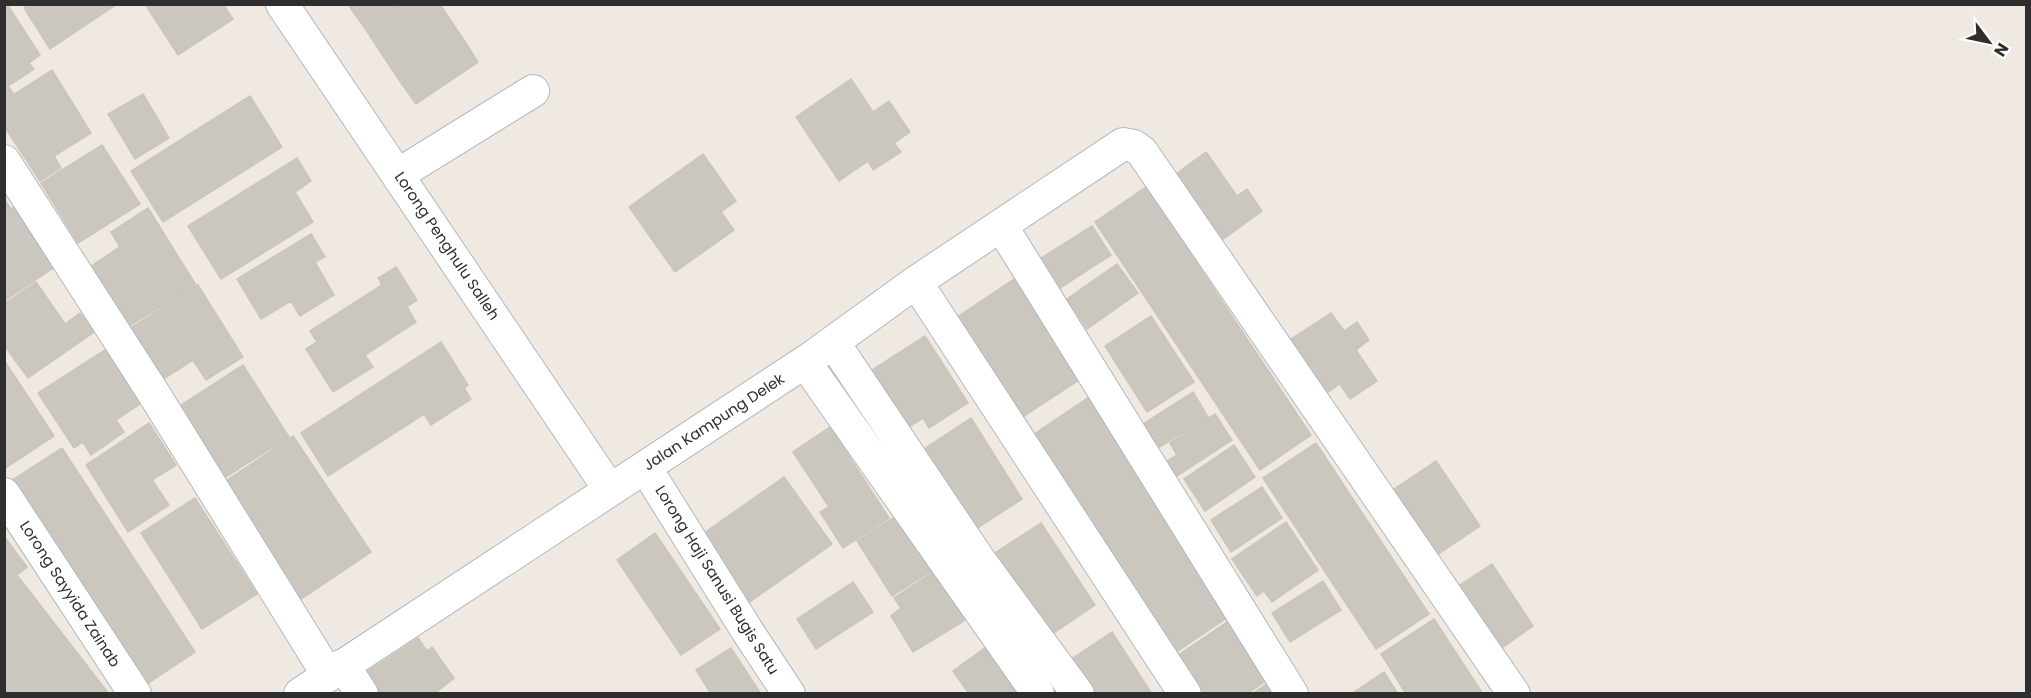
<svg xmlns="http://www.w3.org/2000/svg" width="2031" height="698" font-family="Poppins,sans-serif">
  <rect width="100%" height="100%" fill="#efe9e1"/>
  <!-- building -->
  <path fill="#cbc7bf" stroke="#cbc5ba" stroke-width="1.5" d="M 4,4 L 7,4 L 40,55 L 29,63 L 34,69 L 8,86 L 13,93 L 4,99 Z
    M 29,4 L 117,4 L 50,49 L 24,8 Z
    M 145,4 L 223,4 L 233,19 L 178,55 Z
    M 352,4 L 404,4 L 366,30 L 349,6 Z
    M 404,4 L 440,4 L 445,12 L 383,56 L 366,30 Z
    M 445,12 L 462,37 L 399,80 L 383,56 Z
    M 462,37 L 478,62 L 416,104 L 399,80 Z
    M 52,70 L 91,133 L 54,156 L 61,168 L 40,181 L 4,126 L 4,101 Z
    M 851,79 L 873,112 L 889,101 L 910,132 L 894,143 L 901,152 L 873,170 L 868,161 L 839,181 L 796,117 Z
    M 143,94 L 169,138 L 135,159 L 108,114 Z
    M 250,96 L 282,147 L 163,222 L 131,171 Z
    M 102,145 L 140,204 L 78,243 L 41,183 Z
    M 1206,152 L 1237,196 L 1247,189 L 1262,211 L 1215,245 L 1169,179 Z
    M 703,154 L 736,201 L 721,212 L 734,230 L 675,272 L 629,207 Z
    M 297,158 L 311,181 L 295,192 L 313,222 L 221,279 L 188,226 Z
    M 1146,187 L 1311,435 L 1260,470 L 1095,222 Z
    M 4,199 L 11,209 L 18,204 L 59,264 L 4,301 Z
    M 148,208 L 196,285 L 126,328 L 88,268 L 120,247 L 111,232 Z
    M 1092,226 L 1111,255 L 1057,290 L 1038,260 Z
    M 311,234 L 325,257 L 315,262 L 334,295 L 300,316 L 291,301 L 261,319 L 237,279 Z
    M 1117,264 L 1138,293 L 1087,329 L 1067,299 Z
    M 396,267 L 417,300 L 407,307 L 416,322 L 365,355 L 373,367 L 333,392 L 306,349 L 317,342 L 310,331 L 382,285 L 378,278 Z
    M 1014,279 L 1079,380 L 1018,420 L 953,320 Z
    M 36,282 L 65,324 L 80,313 L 94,332 L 28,378 L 4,345 L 4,304 Z
    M 198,285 L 243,357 L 206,380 L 193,360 L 159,382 L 126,331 Z
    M 1331,313 L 1344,331 L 1357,322 L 1369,340 L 1356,350 L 1377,381 L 1350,399 L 1340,384 L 1312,403 L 1276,349 Z
    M 1151,316 L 1194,382 L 1147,412 L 1105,346 Z
    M 925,336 L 968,403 L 929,428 L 923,418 L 906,429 L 869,372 Z
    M 441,342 L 468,385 L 464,388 L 471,399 L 431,425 L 424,414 L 328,476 L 301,433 Z
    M 114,344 L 143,402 L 116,420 L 124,432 L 91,455 L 83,442 L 74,448 L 38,393 Z
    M 4,360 L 54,436 L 4,469 Z
    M 243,365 L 289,437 L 218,482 L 172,411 Z
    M 1193,392 L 1208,417 L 1158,448 L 1143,424 Z
    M 1089,397 L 1234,613 L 1169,657 L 1024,441 Z
    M 1215,414 L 1232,440 L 1177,476 L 1167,461 L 1177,455 L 1170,443 Z
    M 971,418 L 1022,499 L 976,529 L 924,449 Z
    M 149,423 L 176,465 L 152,480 L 169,505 L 128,532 L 86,465 Z
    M 830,427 L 889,518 L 843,548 L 820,512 L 829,507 L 793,452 Z
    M 293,436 L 371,552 L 294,604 L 217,487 Z
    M 1316,443 L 1429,614 L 1376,649 L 1263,478 Z
    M 1234,445 L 1255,477 L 1205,511 L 1184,479 Z
    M 62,448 L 195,652 L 144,686 L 11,481 Z
    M 1436,461 L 1480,526 L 1419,567 L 1375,502 Z
    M 784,477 L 832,544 L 744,606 L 697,538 Z
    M 1262,487 L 1282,518 L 1231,552 L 1211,520 Z
    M 195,498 L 257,594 L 202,629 L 141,533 Z
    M 896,516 L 939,566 L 892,596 L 857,541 Z
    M 1286,522 L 1318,570 L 1272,602 L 1264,591 L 1257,596 L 1232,559 Z
    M 1041,523 L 1095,605 L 1046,638 L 992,555 Z
    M 655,533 L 720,629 L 681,655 L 617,560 Z
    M 4,536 L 27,567 L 17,575 L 109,694 L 4,694 Z
    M 1492,564 L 1533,626 L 1496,652 L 1454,589 Z
    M 936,570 L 967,619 L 913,652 L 891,616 L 901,608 L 894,598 Z
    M 1323,581 L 1341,610 L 1290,642 L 1272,613 Z
    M 853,582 L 873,612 L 816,649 L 797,619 Z
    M 1434,619 L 1483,694 L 1406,694 L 1381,654 Z
    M 1230,620 L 1270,678 L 1247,694 L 1198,694 L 1174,658 Z
    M 1112,632 L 1152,694 L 1088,694 L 1067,662 Z
    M 418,638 L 427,651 L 432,647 L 454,678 L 434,694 L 374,694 L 362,675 Z
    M 993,642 L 1029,694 L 969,694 L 953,671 Z
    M 731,648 L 761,694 L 711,694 L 696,670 Z
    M 1384,672 L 1398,694 L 1351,694 Z
    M 1277,677 L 1287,694 L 1252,694 Z"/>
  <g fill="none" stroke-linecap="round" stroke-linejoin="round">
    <!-- minor casing -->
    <g stroke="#b4b7c1" stroke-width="34">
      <path id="minor" d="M 282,4 L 610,490
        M 4,161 L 154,394 L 328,675
        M 399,174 L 533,91
        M 1002,227 L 1292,694
        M 916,282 L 1185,694
        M 833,342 L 978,558 L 1078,694
        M 805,362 L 1038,694
        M 645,467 L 748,632 L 789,694
        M 4,494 L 135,694
        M 343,665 L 362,694
        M 300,694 L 811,358 L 916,282 L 1123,144 L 1134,146 L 1142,152 L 1514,694"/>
    </g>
    <!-- minor -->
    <use href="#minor" stroke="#fff" stroke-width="32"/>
  </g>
  <g text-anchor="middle" stroke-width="5" stroke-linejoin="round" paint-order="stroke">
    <!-- street labels -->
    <g font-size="15" fill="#2e2e2e" stroke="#fff">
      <text transform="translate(447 246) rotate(56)" y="5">Lorong Penghulu Salleh</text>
      <text transform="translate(714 422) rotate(-33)" y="5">Jalan Kampung Delek</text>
      <text transform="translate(717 580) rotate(58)" y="5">Lorong Haji Sanusi Bugis Satu</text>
      <text transform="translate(70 594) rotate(57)" y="5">Lorong Sayyida Zainab</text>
    </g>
  </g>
  <!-- border -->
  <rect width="2031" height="698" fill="none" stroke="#2e2e2e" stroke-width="12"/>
  <!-- north arrow -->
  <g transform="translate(1989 42) rotate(122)" stroke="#ffffff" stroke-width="4.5" paint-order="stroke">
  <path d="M0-4.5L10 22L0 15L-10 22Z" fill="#2e2e2e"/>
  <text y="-9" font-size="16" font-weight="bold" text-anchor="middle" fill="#2e2e2e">N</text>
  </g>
</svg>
